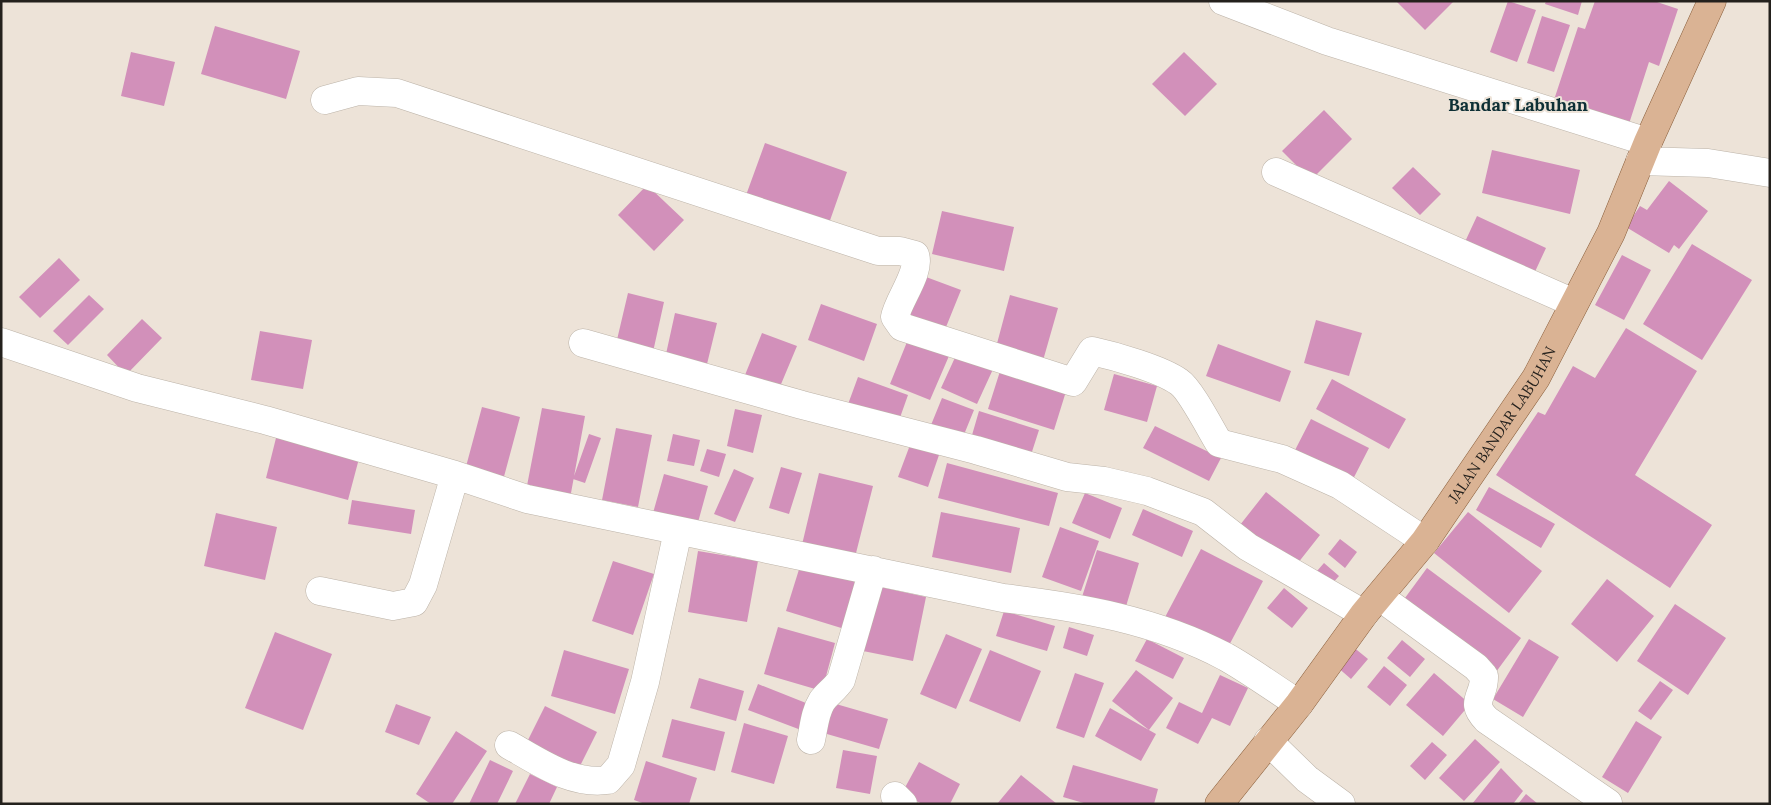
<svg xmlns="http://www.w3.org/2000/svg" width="1771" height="805" font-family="Lora,serif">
  <rect width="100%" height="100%" fill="#ede3d8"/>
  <!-- building -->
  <path fill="#d290ba" d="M 1396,1 L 1454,1 L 1425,30 Z
    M 1508,1 L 1536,10 L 1517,62 L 1490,52 Z
    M 1546,1 L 1582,1 L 1578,15 L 1545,4 Z
    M 1595,1 L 1654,1 L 1678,9 L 1659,66 L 1649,62 L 1627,130 L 1552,106 L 1578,27 L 1585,29 Z
    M 1542,16 L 1570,25 L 1554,72 L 1527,63 Z
    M 215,26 L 300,51 L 286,99 L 201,74 Z
    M 131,52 L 175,62 L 164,106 L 121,96 Z
    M 1184,52 L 1217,84 L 1185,116 L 1152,84 Z
    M 1324,110 L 1352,139 L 1311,180 L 1282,151 Z
    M 765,143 L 847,172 L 827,229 L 745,198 Z
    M 1492,150 L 1580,170 L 1570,214 L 1482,193 Z
    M 1413,167 L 1441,194 L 1420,215 L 1392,188 Z
    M 1669,181 L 1708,211 L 1679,249 L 1674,245 L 1669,253 L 1626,227 L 1640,206 L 1647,210 Z
    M 647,185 L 684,220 L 654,251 L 618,215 Z
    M 942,211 L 1014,227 L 1004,271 L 932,254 Z
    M 1477,216 L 1546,248 L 1533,276 L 1464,244 Z
    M 1692,244 L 1752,280 L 1702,360 L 1643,324 Z
    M 1622,255 L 1651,270 L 1624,320 L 1595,305 Z
    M 59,258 L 80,280 L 40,318 L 19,297 Z
    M 918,274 L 961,290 L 944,332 L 902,316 Z
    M 628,293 L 664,302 L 653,352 L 616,344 Z
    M 89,295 L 104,309 L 68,345 L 53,331 Z
    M 1010,295 L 1058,308 L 1042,364 L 995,351 Z
    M 821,304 L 877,324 L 864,361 L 808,340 Z
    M 675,313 L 717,323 L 707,364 L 666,354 Z
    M 142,319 L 162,338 L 126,375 L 107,355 Z
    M 1316,320 L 1362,333 L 1349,376 L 1304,363 Z
    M 1626,328 L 1697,371 L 1635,475 L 1712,525 L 1670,588 L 1496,475 L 1538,412 L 1545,415 L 1573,366 L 1595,378 Z
    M 260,331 L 312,340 L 303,389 L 251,380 Z
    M 911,332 L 952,349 L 930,400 L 890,384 Z
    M 762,333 L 797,346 L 779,389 L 745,375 Z
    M 1218,344 L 1291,371 L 1280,402 L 1206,376 Z
    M 958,351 L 994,367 L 977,404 L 941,388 Z
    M 1002,365 L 1068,385 L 1054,430 L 988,409 Z
    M 1114,374 L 1157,386 L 1147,422 L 1104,410 Z
    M 858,377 L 908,395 L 897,426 L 847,407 Z
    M 1332,379 L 1406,419 L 1389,449 L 1316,409 Z
    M 942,398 L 974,410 L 963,437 L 931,425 Z
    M 482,407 L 520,417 L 502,484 L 464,474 Z
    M 542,408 L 585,416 L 569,504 L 525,496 Z
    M 735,409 L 762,415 L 753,453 L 727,446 Z
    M 979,411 L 1039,430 L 1029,461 L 970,442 Z
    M 1311,419 L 1369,448 L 1350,485 L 1292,456 Z
    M 1155,426 L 1221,458 L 1209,481 L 1143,448 Z
    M 616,428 L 652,435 L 638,507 L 602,500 Z
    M 278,430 L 361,451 L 348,500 L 266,478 Z
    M 589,434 L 601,438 L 585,483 L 573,479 Z
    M 673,434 L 700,440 L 694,466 L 667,461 Z
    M 910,445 L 939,455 L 928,487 L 898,477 Z
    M 707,449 L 726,454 L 719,477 L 700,471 Z
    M 947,463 L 1058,493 L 1049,526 L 938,498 Z
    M 781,467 L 802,473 L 789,514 L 769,508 Z
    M 734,469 L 754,478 L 735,522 L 714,514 Z
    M 819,473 L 873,486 L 854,561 L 801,549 Z
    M 664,474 L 708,486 L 697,526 L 653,513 Z
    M 1489,487 L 1555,524 L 1541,548 L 1476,510 Z
    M 1266,492 L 1320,535 L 1294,568 L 1240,525 Z
    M 1085,493 L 1122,508 L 1110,539 L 1072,523 Z
    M 352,500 L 415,510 L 411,534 L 348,524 Z
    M 1143,509 L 1193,531 L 1182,557 L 1132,535 Z
    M 941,512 L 1020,528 L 1011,573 L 932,557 Z
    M 1468,512 L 1542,571 L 1509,613 L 1434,553 Z
    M 216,513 L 277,527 L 265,580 L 204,566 Z
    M 1060,527 L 1099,541 L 1081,591 L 1042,577 Z
    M 1340,539 L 1357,552 L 1345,568 L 1328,554 Z
    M 1201,549 L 1263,581 L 1225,653 L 1163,621 Z
    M 1097,550 L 1139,563 L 1124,613 L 1081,600 Z
    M 698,551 L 758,561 L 747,622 L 688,612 Z
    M 613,561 L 654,574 L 633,635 L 592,621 Z
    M 801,563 L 866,582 L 851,631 L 786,611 Z
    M 1324,563 L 1339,576 L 1325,592 L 1310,579 Z
    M 1427,568 L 1521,638 L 1496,672 L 1402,602 Z
    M 1607,579 L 1654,616 L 1617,662 L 1571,624 Z
    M 876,586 L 926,597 L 913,661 L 863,651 Z
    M 1284,588 L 1308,608 L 1292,628 L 1267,608 Z
    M 1675,604 L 1726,638 L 1688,695 L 1637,661 Z
    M 1004,611 L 1055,626 L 1047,651 L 996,636 Z
    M 778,627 L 835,643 L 822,691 L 764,674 Z
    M 1069,627 L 1094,635 L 1087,656 L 1063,648 Z
    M 275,632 L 332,654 L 303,730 L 245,708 Z
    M 946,634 L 982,649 L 956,709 L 920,694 Z
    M 1147,639 L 1184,658 L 1173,679 L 1135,661 Z
    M 1529,639 L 1559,657 L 1523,717 L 1493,699 Z
    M 1402,640 L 1425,659 L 1410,677 L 1387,658 Z
    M 1352,646 L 1368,659 L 1351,679 L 1336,666 Z
    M 564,650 L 629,669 L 615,714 L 551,696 Z
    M 990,650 L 1041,671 L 1020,722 L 969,701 Z
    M 1384,666 L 1407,685 L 1390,706 L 1367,687 Z
    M 1136,670 L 1173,698 L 1149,730 L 1112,701 Z
    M 1075,673 L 1104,683 L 1084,738 L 1056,728 Z
    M 1434,673 L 1470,704 L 1443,736 L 1406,705 Z
    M 1220,675 L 1248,688 L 1230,726 L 1212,718 L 1198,744 L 1166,728 L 1179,702 L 1202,713 Z
    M 699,678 L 744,691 L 736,721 L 690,708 Z
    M 1660,681 L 1673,690 L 1651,720 L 1638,711 Z
    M 758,684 L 811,705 L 801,730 L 748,710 Z
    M 829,702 L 888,719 L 879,749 L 820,732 Z
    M 396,704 L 431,717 L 419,745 L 385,732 Z
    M 545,706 L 597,732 L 576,774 L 524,748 Z
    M 1110,708 L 1156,734 L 1141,761 L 1095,736 Z
    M 672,719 L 725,732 L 715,771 L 662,757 Z
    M 1636,721 L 1662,737 L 1628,793 L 1602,777 Z
    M 744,723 L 788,736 L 774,784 L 731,772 Z
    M 456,731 L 487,751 L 452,804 L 431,804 L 416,794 Z
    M 1475,739 L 1500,762 L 1464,801 L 1439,778 Z
    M 1432,742 L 1447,755 L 1425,780 L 1410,766 Z
    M 843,750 L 877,756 L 870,794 L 836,788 Z
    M 490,760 L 513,771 L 497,804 L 469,804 Z
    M 646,761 L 697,778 L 689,804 L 645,804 L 634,800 Z
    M 919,762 L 960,784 L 950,804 L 922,804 L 902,793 Z
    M 1073,765 L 1158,789 L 1154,804 L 1087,804 L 1063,797 Z
    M 1501,768 L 1523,791 L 1513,804 L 1472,804 Z
    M 530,774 L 557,787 L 549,804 L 515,804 Z
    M 1021,775 L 1057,804 L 997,804 Z
    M 1526,794 L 1538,804 L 1518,804 Z"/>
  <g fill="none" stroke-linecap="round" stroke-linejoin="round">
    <!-- minor casing -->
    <g stroke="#bcb3a8" stroke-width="29">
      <path id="minor" d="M 1223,1 L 1327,41 L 1648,142
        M 325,100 L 358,91 L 397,93 L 878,251 L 900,251 L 915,255 C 921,272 898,300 895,317 L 902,327 L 1073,382 L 1092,351 C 1115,356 1161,369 1179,382 C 1190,389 1211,430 1219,443 L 1282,459 L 1340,485 L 1425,541
        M 1640,161 L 1708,163 L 1770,173
        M 1276,172 L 1574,303
        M 1,342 L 137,388 L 265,420 L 455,475 L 527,499 L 1003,598 C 1080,607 1156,620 1226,657 C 1251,671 1275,689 1299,704
        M 583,343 L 802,405 L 976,450 L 1067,477 L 1104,481 L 1147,491 L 1203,512 L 1248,547 L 1364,614
        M 320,591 L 393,606 L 414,602 L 423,585 L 455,475
        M 1380,597 L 1476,667 L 1484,676 C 1485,697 1468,701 1487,720 L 1608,803
        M 811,740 C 814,726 815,712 822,701 C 827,694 835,689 841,680 L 873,570
        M 1268,741 L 1307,779 L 1341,804
        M 509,745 C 541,763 571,785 608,780 L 621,765 L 645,682 L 678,531
        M 895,796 L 903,804"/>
    </g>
    <!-- major casing -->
    <g stroke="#8a5f3c" stroke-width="29">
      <g id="major">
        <path id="s1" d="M 1219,804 L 1299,704 L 1364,614 L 1425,541 L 1536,378 L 1611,233 L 1648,142 L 1712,1"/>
      </g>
    </g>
    <!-- minor -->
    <use href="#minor" stroke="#fff" stroke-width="28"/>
    <!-- major -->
    <use href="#major" stroke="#dab394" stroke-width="28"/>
  </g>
  <g text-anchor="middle" stroke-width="4" stroke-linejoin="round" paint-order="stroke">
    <!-- street labels -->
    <g font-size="15" fill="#24211d" stroke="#ede3d8">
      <text dy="5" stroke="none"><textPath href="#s1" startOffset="474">JALAN BANDAR LABUHAN</textPath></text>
    </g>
    <!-- quarter labels -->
    <g font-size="18" font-weight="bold" fill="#0d2f35" stroke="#ede3d8">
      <text x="1518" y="111">Bandar Labuhan</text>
    </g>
  </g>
  <!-- border -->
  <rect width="1771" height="805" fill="none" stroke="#24211d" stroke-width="5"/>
</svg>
